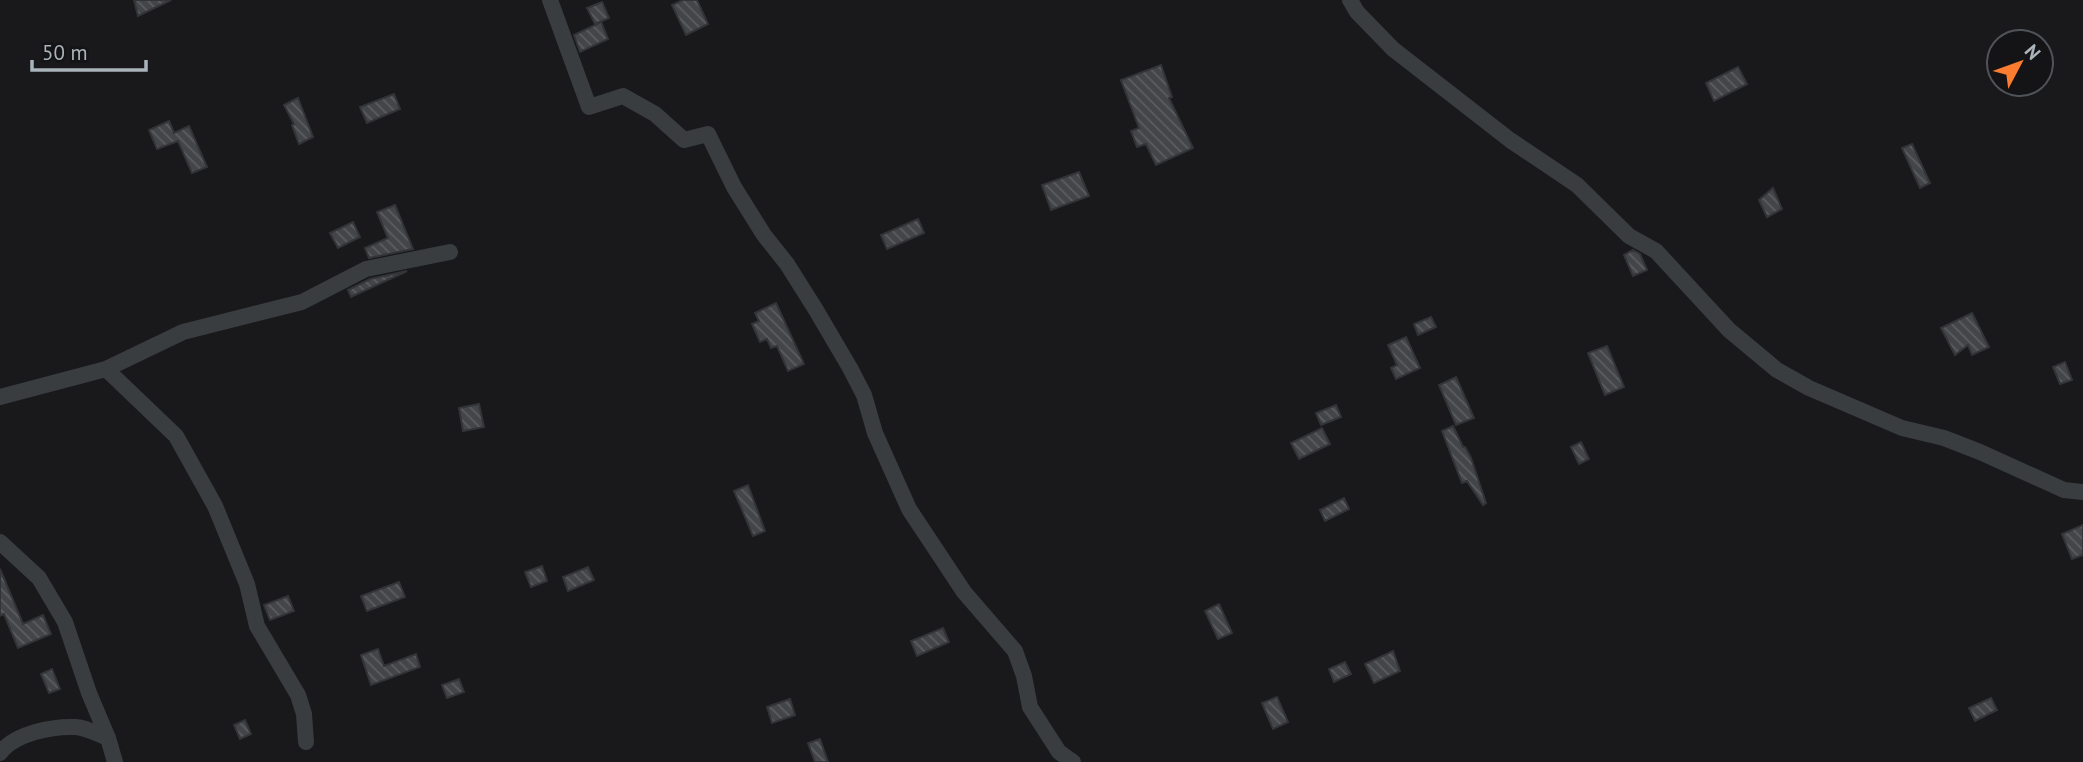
<svg xmlns="http://www.w3.org/2000/svg" width="2083" height="762" font-family="'PT Sans',sans-serif">
  <defs>
    <pattern id="building-back-hatch" width="6" height="6" patternUnits="userSpaceOnUse" patternTransform="scale(1.75)"><rect width="6" height="6" fill="#434548"/><path d="M-1 5l2 2M0 0l6 6M5-1l2 2" fill="none" stroke="#5b5d60"/></pattern>
  </defs>
  <rect width="100%" height="100%" fill="#19191b"/>
  <!-- building -->
  <path fill="url(#building-back-hatch)" stroke="#333437" stroke-width="2" d="M 134,0 L 171,0 L 138,16 Z
    M 683,0 L 697,0 L 708,24 L 686,35 L 672,5 Z
    M 602,2 L 609,18 L 595,24 L 587,8 Z
    M 601,22 L 608,39 L 580,52 L 574,35 Z
    M 1161,65 L 1172,97 L 1169,98 L 1193,148 L 1156,165 L 1146,144 L 1137,147 L 1131,131 L 1139,128 L 1121,80 Z
    M 1738,67 L 1747,84 L 1714,101 L 1706,83 Z
    M 394,94 L 400,109 L 367,123 L 360,107 Z
    M 298,98 L 313,137 L 299,144 L 292,125 L 294,124 L 284,105 Z
    M 169,121 L 174,133 L 189,126 L 207,167 L 192,173 L 178,141 L 157,149 L 149,130 Z
    M 1912,144 L 1930,183 L 1920,188 L 1902,148 Z
    M 1079,172 L 1089,196 L 1051,210 L 1042,185 Z
    M 1773,188 L 1782,209 L 1767,217 L 1759,200 Z
    M 395,205 L 413,249 L 369,258 L 365,248 L 388,238 L 377,212 Z
    M 918,219 L 924,233 L 887,249 L 881,235 Z
    M 353,222 L 360,237 L 338,248 L 330,233 Z
    M 1633,250 L 1640,254 L 1647,270 L 1633,276 L 1624,255 Z
    M 407,271 L 351,297 L 348,290 L 370,279 Z
    M 776,303 L 804,364 L 788,371 L 777,346 L 771,348 L 767,339 L 760,342 L 752,324 L 759,321 L 755,313 Z
    M 1972,313 L 1989,347 L 1972,355 L 1968,345 L 1955,355 L 1941,328 Z
    M 1431,317 L 1436,327 L 1418,335 L 1414,324 Z
    M 1406,337 L 1420,368 L 1396,379 L 1391,368 L 1397,365 L 1388,345 Z
    M 1607,346 L 1624,387 L 1605,395 L 1588,353 Z
    M 2065,362 L 2072,380 L 2060,384 L 2053,367 Z
    M 1456,377 L 1474,418 L 1456,425 L 1439,385 Z
    M 479,404 L 484,427 L 463,431 L 459,408 Z
    M 1336,405 L 1341,417 L 1321,425 L 1316,413 Z
    M 1453,426 L 1463,447 L 1465,447 L 1471,458 L 1486,503 L 1483,505 L 1467,481 L 1462,483 L 1442,431 Z
    M 1322,428 L 1330,444 L 1299,459 L 1291,443 Z
    M 1581,442 L 1589,459 L 1579,464 L 1571,447 Z
    M 748,485 L 765,531 L 753,536 L 734,491 Z
    M 1344,498 L 1349,509 L 1325,521 L 1320,510 Z
    M 2083,525 L 2083,555 L 2072,559 L 2062,534 Z
    M 542,566 L 547,581 L 531,587 L 525,572 Z
    M 588,567 L 594,580 L 568,591 L 563,577 Z
    M 0,569 L 23,624 L 43,615 L 51,634 L 18,648 L 4,614 L 0,616 Z
    M 399,582 L 405,597 L 367,611 L 361,596 Z
    M 288,596 L 294,611 L 270,620 L 264,605 Z
    M 1219,604 L 1232,633 L 1218,639 L 1205,611 Z
    M 943,628 L 949,642 L 917,656 L 911,641 Z
    M 378,649 L 384,666 L 416,654 L 420,667 L 371,685 L 361,655 Z
    M 1393,651 L 1400,671 L 1374,683 L 1365,664 Z
    M 1345,662 L 1351,674 L 1334,682 L 1329,669 Z
    M 52,669 L 60,689 L 49,693 L 41,674 Z
    M 459,679 L 464,692 L 447,698 L 442,685 Z
    M 1277,697 L 1288,722 L 1273,729 L 1262,703 Z
    M 1991,698 L 1997,710 L 1975,721 L 1969,708 Z
    M 790,699 L 795,715 L 772,723 L 767,707 Z
    M 245,720 L 251,734 L 240,739 L 234,725 Z
    M 820,739 L 828,762 L 815,762 L 808,743 Z"/>
  <g fill="none" stroke-linecap="round" stroke-linejoin="round">
    <!-- minor -->
    <path stroke="#393d40" stroke-width="16" d="M 550,0 L 589,107 L 623,96 L 655,114 L 684,140 L 708,134 L 734,187 L 764,235 L 787,264 L 816,310 L 850,368 L 864,395 L 875,433 L 909,509 L 964,592 L 1015,651 L 1024,676 L 1030,707 L 1059,752 L 1073,762
      M 1350,0 L 1357,12 L 1393,49 L 1510,140 L 1577,185 L 1629,236 L 1656,251 L 1729,330 L 1777,370 L 1809,388 L 1902,428 L 1944,438 L 1980,452 L 2064,490 L 2083,492
      M 106,369 L 176,436 L 215,506 L 247,584 L 257,626 L 298,695 L 304,714 L 306,742
      M 0,397 L 106,369 L 183,332 L 302,302 L 366,269 L 450,252
      M 0,542 L 39,578 L 65,622 L 89,693 L 108,738 L 115,762
      M 0,753 C 15,733 53,726 76,727 C 87,728 98,734 108,738"/>
  </g>
  <!-- north arrow -->
  <g transform="translate(2020 63) rotate(49)"><circle r="33" fill="#141416" stroke="#505458" stroke-width="2"/>
  <path d="M0-5L12 26L0 18L-12 26Z" fill="#fc7d30"/>
  <text y="-10" font-size="19" font-weight="bold" text-anchor="middle" fill="#aab4bb">N</text>
  </g>
  <!-- scale -->
  <path d="M32 60v10h114v-10" fill="none" stroke="#aab4bb" stroke-width="3.5"/>
  <text x="42" y="60" font-size="21" fill="#aab4bb" stroke="#141416" stroke-width="5" paint-order="stroke">50 m</text>
</svg>
